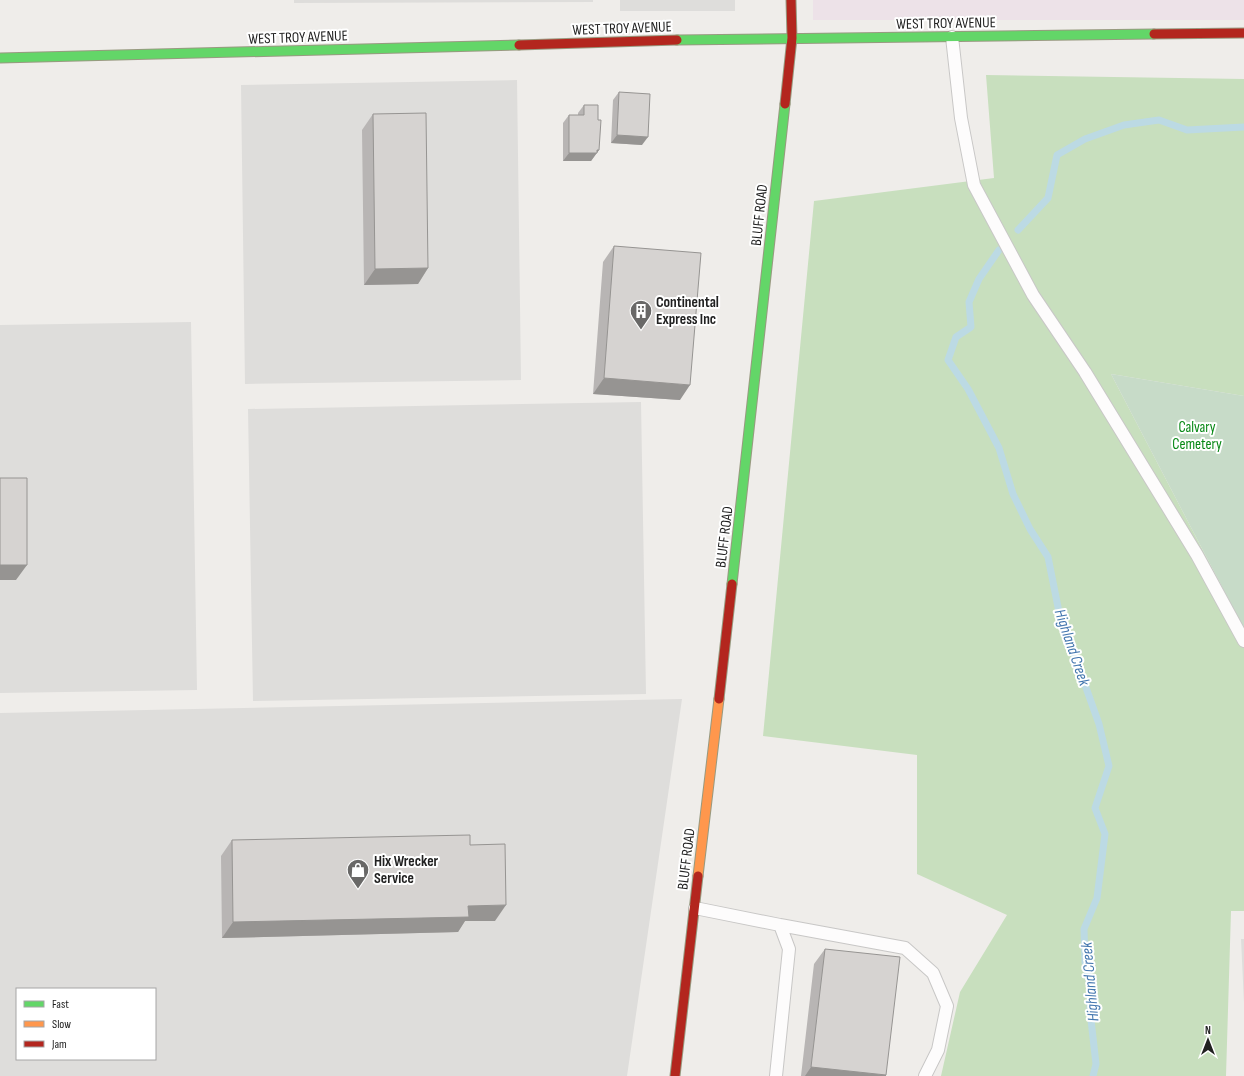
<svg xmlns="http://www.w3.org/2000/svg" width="1244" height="1076" font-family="'Sofia Sans Condensed',sans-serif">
  <rect width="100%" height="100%" fill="#efedea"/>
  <!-- residential -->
  <path fill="#dedddb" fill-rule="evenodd" d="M 294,0 L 593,0 L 593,2 L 294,3 Z
    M 620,0 L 735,0 L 735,11 L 620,11 Z
    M 517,80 L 521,380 L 245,384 L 241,85 Z
    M 191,322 L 197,690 L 0,693 L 0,325 Z
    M 641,402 L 646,694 L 253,701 L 248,409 Z
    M 682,699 L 627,1076 L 0,1076 L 0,713 ZM 17,989 L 155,989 L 155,1059 L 17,1059 Z
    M 1241,939 L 1244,939 L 1244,1003 Z"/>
  <!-- industrial -->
  <path fill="#ede2e8" d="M 813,0 L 1244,0 L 1244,20 L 813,20 Z"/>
  <!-- forest -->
  <path fill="#c8dfbe" d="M 986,75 L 1244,79 L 1244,396 L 1111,374 L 1244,629 L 1244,911 L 1231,911 L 1226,1076 L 941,1076 L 960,992 L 1007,915 L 917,874 L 917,755 L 763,736 L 814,201 L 994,178 Z"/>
  <!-- cemetery -->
  <path fill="#c7dbc8" d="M 1111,374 L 1244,396 L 1244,629 Z"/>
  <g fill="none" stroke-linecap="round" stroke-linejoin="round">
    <!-- stream -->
    <path stroke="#bcdae4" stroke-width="7" d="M 1018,230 L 1048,198 L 1057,155 L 1085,139 L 1124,125 L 1159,120 L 1187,130 L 1244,127
      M 999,250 L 979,279 L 969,302 L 971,327 L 956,337 L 948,360 L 968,389 L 999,448 L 1013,494 L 1030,529 L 1048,557 L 1059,612 L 1099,724 L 1109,766 L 1095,808 L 1105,834 L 1097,898 L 1084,929 L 1085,962 L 1090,985 L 1090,1011 L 1096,1064 L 1093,1076"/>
    <!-- lane casing -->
    <g stroke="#c8c7c6" stroke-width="14">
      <path id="lane" d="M 952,37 L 961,118 L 974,185 L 1033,295 L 1085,372 L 1197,555 L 1244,641
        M 695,908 L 780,925 L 789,949 L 776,1076
        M 780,925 L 905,948 L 933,973 L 947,1006 L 938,1050 L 925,1076"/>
    </g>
    <!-- fast casing -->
    <g stroke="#989a80" stroke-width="11">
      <path id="fast" d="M 677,40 L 1154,34
        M 0,58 L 519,45
        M 732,584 L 785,104"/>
    </g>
    <!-- slow casing -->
    <g stroke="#989a80" stroke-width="11">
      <path id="slow" d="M 698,876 L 719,699"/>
    </g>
    <!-- jam casing -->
    <g stroke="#989a80" stroke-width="11">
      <path id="jam" d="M 1154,34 L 1244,33
        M 519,45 L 677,40
        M 785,104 L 792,38 L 791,0
        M 719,699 L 732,584
        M 675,1076 L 698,876"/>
    </g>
    <!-- lane -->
    <use href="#lane" stroke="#fdfcfc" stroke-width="12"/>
    <!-- fast -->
    <use href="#fast" stroke="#63d668" stroke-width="9"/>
    <!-- slow -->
    <use href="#slow" stroke="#ff974d" stroke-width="9"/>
    <!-- jam -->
    <use href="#jam" stroke="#b3261e" stroke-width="9"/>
  </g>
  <!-- wall -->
  <path fill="#b8b5b4" d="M 619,92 L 642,145 L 611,143 L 613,100 Z
    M 584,105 L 598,120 L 599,150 L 591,161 L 563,161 L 563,123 L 569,115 L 578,115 L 578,113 Z
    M 373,114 L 428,268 L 418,284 L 364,285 L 362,130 Z
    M 614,246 L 680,400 L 593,394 L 603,262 Z
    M 232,840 L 470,845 L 495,921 L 465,921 L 458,932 L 222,938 L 221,856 Z
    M 825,949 L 886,1076 L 801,1076 L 814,964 Z"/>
  <!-- shaded-wall -->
  <path fill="#969492" d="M 617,135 L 648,137 L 642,145 L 611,143 Z
    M 599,150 L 591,161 L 563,161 L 569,153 Z
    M 428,268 L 418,284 L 364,285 L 375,269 Z
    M 604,378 L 690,385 L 680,400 L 593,394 Z
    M 0,565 L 27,565 L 16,580 L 0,580 Z
    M 506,905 L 495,921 L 465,921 L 458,932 L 222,938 L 233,922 L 468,906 Z
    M 811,1067 L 886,1075 L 886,1076 L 805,1076 Z"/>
  <!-- building -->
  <path fill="#d6d3d1" stroke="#969492" d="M 619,92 L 650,94 L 648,137 L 617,135 Z
    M 584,105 L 598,105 L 598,120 L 601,120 L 599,150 L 597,150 L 597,153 L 569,153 L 569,115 L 584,115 Z
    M 426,113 L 428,268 L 375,269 L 373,114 Z
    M 614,246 L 701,253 L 690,385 L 604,378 Z
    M 0,478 L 27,478 L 27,565 L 0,565 Z
    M 470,835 L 470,845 L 505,844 L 506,905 L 468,906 L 469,917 L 233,922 L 232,840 Z
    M 825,949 L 900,957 L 886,1075 L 811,1067 Z"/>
  <!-- icons -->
  <defs>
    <g id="building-pin" transform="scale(1.15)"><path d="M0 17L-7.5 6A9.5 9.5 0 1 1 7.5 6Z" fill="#696867" stroke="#fff"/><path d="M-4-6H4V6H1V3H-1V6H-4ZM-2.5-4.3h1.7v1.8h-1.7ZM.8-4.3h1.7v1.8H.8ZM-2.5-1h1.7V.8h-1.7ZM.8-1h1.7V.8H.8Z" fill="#fff"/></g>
    <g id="shop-pin" transform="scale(1.15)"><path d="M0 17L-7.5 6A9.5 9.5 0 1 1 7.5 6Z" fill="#696867" stroke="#fff"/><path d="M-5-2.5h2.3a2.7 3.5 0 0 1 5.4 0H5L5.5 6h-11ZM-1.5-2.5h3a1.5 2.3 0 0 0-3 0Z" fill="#fff"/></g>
  </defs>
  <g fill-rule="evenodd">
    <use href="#building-pin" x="641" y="311"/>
    <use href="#shop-pin" x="358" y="870"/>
  </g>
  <g text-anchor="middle" stroke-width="4" stroke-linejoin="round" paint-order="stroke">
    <!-- street labels -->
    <g font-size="15" fill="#212121" stroke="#fff">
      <text transform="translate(946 23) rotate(-1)" y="5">WEST TROY AVENUE</text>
      <text transform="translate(622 28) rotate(-2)" y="5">WEST TROY AVENUE</text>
      <text transform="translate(298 37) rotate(-2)" y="5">WEST TROY AVENUE</text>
      <text transform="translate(759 215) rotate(-84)" y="5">BLUFF ROAD</text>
      <text transform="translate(724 537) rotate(-83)" y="5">BLUFF ROAD</text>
      <text transform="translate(686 859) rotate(-83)" y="5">BLUFF ROAD</text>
    </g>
    <!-- poi labels -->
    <g font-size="15" font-weight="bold" fill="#212121" stroke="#fff" text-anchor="start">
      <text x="656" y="307">Continental<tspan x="656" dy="17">Express Inc</tspan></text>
      <text x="374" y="866">Hix Wrecker<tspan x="374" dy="17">Service</tspan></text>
    </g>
    <!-- park labels -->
    <g font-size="15" fill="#068814" stroke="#fff">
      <text x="1197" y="432">Calvary<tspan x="1197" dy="17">Cemetery</tspan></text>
    </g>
    <!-- water labels -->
    <g font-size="16" font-style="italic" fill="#4477af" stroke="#fff">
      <text transform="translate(1073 647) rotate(71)" y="6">Highland Creek</text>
      <text transform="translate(1089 982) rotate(-95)" y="6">Highland Creek</text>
    </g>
  </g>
  <!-- legend -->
  <rect x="16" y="988" width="140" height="72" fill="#ffffff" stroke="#a6a6a6"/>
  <rect x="24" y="1001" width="20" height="6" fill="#63d668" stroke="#a6a6a6"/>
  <text x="52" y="1008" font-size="12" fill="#212121">Fast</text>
  <rect x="24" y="1021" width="20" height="6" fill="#ff974d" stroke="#a6a6a6"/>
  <text x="52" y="1028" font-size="12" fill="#212121">Slow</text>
  <rect x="24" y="1041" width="20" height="6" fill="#b3261e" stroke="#a6a6a6"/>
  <text x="52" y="1048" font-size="12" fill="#212121">Jam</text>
  <!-- north arrow -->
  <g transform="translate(1208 1040)" stroke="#ffffff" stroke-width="3" paint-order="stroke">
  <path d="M0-3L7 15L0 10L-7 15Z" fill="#212121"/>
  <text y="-6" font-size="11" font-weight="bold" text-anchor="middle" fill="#212121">N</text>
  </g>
</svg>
